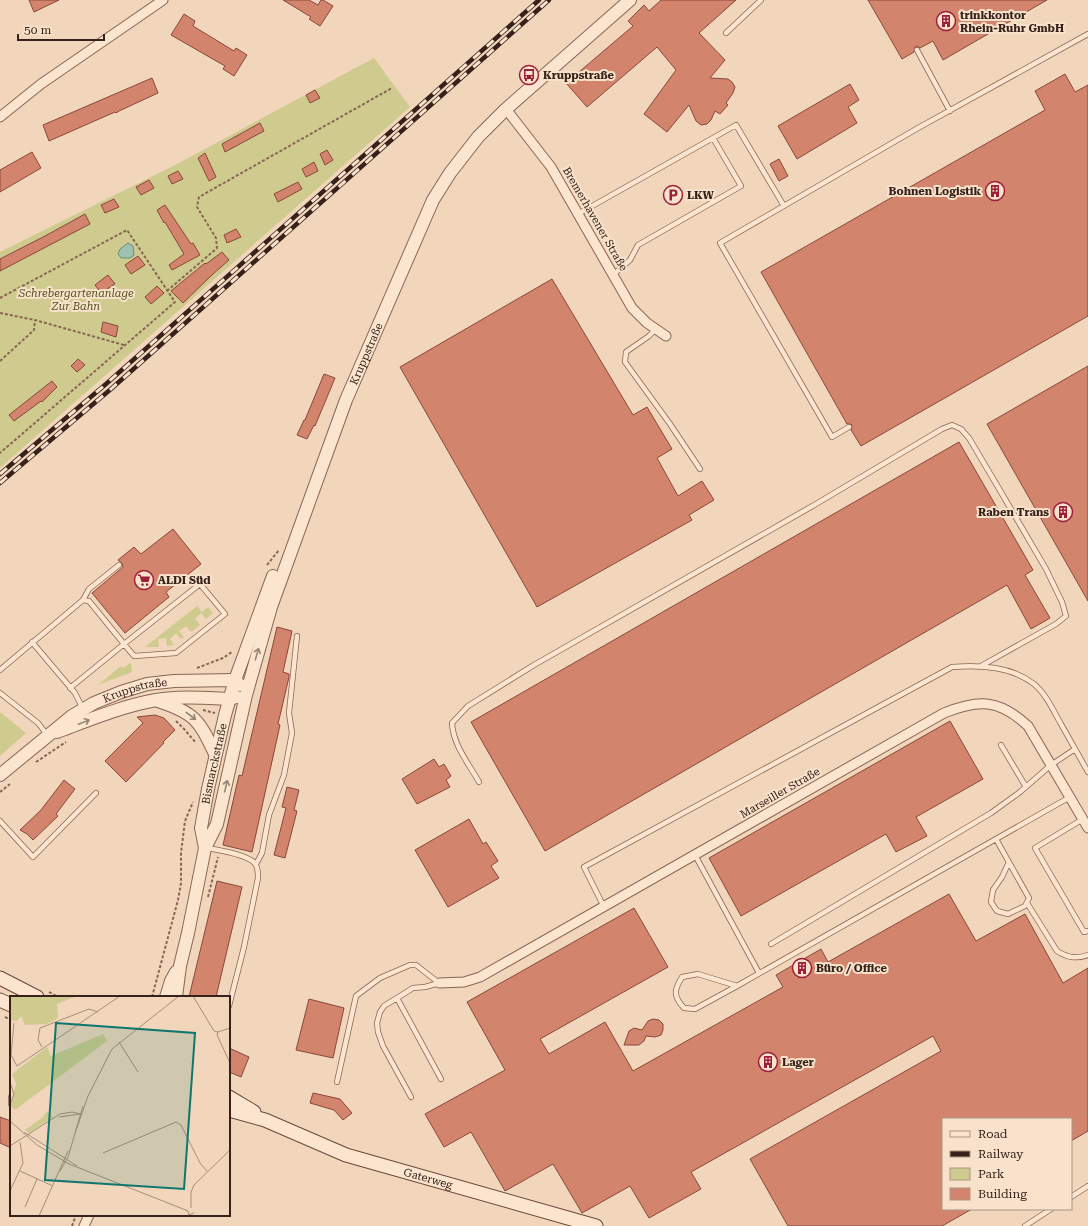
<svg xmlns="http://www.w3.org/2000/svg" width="1088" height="1226" viewBox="0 0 1088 1226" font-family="'Roboto Serif',serif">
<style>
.green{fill:#cfca8e}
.water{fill:#9fc1b0;stroke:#678f7d}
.building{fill:#d2846d;stroke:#894838}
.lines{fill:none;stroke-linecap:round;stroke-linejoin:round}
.service-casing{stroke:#896554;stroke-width:6}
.minor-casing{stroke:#896554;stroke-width:11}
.tertiary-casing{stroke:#896554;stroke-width:14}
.secondary-casing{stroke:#6a4737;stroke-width:15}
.path{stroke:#896554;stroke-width:2;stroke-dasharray:3 2;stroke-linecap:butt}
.service{stroke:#fbe5ce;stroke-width:4.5}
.minor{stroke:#fbe5ce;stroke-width:9}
.tertiary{stroke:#fbe5ce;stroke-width:12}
.secondary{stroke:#fbe5ce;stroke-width:13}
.rail-casing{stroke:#36221a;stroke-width:4.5}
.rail{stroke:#f8e2cb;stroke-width:3;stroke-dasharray:9;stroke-linecap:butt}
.oneway{stroke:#988474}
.labels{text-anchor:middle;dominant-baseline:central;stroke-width:4;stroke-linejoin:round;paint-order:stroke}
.poi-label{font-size:11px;font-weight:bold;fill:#36221a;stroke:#f8e2cb;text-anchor:start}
.street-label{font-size:11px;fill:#36221a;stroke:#f8e2cb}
.park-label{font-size:11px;font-style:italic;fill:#51541f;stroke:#f8e2cb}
.inset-road{fill:none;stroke:#a68e7b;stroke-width:1}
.view{fill:#0f766e;fill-opacity:0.15;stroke:#0f766e;stroke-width:2}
.inset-edge{fill:none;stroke:#36221a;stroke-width:2}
</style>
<rect width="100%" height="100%" fill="#f1d6bb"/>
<path class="green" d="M 374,58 L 410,107 L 0,468 L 0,252 L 179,163 Z
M 197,606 L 202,612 L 208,607 L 213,613 L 206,619 L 201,613 L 195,619 L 200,625 L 191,632 L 186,626 L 179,631 L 184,637 L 181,639 L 176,633 L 170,639 L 174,645 L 167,646 L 166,638 L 158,639 L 159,647 L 145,647 Z
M 130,663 L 131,664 L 132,672 L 98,685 L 121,666 L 123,668 Z
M 0,712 L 26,733 L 0,756 Z"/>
<path class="water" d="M 128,243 L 133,246 L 134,255 L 130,258 L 121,258 L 118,254 L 120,249 Z"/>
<path class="building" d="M 29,0 L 59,0 L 34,12 Z
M 283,0 L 309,0 L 318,5 L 321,0 L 323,0 L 333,6 L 320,26 L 309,19 L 311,17 Z
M 661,0 L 736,0 L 699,33 L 725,60 L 710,78 L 728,79 L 732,82 L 735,87 L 733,93 L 726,103 L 728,105 L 720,114 L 715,111 L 711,120 L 707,124 L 701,125 L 696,121 L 689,105 L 667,132 L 644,114 L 676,70 L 657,47 L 587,107 L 566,83 L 633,26 L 628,21 L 644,5 L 649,11 Z
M 868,0 L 1047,0 L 943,60 L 933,41 L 920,48 L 917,46 L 915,47 L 914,52 L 902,59 Z
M 184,14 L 195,21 L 193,26 L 234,51 L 236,48 L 247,55 L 234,76 L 223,69 L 225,66 L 171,35 Z
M 1065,74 L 1075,92 L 1088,85 L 1088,316 L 861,446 L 851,430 L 852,425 L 850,424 L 847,424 L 761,272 L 1045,110 L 1035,91 Z
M 152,78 L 158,93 L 119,111 L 116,113 L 115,112 L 49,141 L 43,125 Z
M 850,84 L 859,100 L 848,107 L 857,123 L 797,159 L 778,126 Z
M 315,90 L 320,98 L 310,103 L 306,95 Z
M 260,123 L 264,131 L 225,152 L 222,144 Z
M 327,150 L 333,160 L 325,165 L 320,154 Z
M 32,152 L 41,168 L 0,192 L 0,170 Z
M 205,153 L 216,177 L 209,181 L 198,158 Z
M 779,159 L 788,176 L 779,181 L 770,164 Z
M 314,162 L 318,171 L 306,177 L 302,169 Z
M 178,171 L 183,179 L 172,184 L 168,176 Z
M 149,180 L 154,188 L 141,195 L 136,187 Z
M 298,182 L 302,189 L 278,202 L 274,194 Z
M 114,199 L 119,207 L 105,213 L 101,205 Z
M 165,205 L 191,244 L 193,243 L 200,255 L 172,270 L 169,265 L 184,254 L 165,222 L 164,223 L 157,210 Z
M 85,214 L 90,224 L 0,271 L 0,259 L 45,236 Z
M 236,229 L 241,237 L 227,243 L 224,235 Z
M 222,252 L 229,260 L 213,274 L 183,303 L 171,291 L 205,263 L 206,264 Z
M 138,256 L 145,265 L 131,274 L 125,265 Z
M 108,275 L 115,284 L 101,293 L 95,285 Z
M 552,279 L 633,415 L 647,407 L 672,449 L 657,458 L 678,496 L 702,481 L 714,500 L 689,515 L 692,520 L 537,607 L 400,367 Z
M 157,286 L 164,293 L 151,304 L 145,297 Z
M 103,322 L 118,326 L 116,337 L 101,332 Z
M 78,359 L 85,365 L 77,372 L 71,366 Z
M 1088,366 L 1088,601 L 987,424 Z
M 324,374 L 335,378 L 315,426 L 314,425 L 307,439 L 297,435 L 304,420 L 305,420 Z
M 52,381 L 57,387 L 42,402 L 41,401 L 14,421 L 9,415 Z
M 959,442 L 1033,570 L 1025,575 L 1050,618 L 1031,629 L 1007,585 L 545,851 L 471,722 Z
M 173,529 L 201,564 L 166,592 L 169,597 L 125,633 L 92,593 L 123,567 L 122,563 L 118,560 L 134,547 L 141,554 Z
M 277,627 L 292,631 L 283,672 L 289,674 L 289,677 L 278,724 L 280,725 L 252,852 L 223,845 L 239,775 L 242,776 Z
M 155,715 L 164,718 L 175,730 L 163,742 L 164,743 L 126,782 L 105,761 L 143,723 L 137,717 Z
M 950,721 L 983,779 L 916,817 L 927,836 L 896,852 L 886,834 L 741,916 L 709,858 Z
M 434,759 L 439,767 L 444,764 L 451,776 L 446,780 L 450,787 L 417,804 L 402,779 Z
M 64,780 L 75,789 L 56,814 L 58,816 L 33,840 L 27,834 L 20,830 L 41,810 Z
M 287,787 L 299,790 L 294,810 L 297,811 L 285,858 L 274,855 L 286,808 L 282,807 Z
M 469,819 L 483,844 L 486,842 L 498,861 L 491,866 L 499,878 L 448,907 L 415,850 Z
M 217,881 L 242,887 L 216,997 L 189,997 Z
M 949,894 L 976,941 L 1025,914 L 1063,983 L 1088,968 L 1088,1131 L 1071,1141 L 1071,1119 L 943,1119 L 943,1209 L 972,1209 L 942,1226 L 788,1226 L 750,1159 L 941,1051 L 933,1036 L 691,1172 L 701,1189 L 649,1218 L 630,1186 L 582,1213 L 553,1164 L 505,1191 L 471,1132 L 444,1147 L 425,1114 L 505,1070 L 467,1002 L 634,908 L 668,967 L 540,1039 L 549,1054 L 605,1022 L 633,1071 L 783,987 L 776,975 L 821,949 L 828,962 Z
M 309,999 L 344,1008 L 333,1058 L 296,1050 Z
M 653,1019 L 659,1020 L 663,1024 L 663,1030 L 661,1035 L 655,1037 L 646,1036 L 644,1041 L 639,1045 L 624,1045 L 629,1031 L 634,1028 L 642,1030 L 648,1021 Z
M 229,1048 L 249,1057 L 241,1077 L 229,1072 Z
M 313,1093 L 340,1099 L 352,1113 L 343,1120 L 334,1110 L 310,1103 Z
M 0,1117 L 11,1121 L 11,1148 L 0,1143 Z"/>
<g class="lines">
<defs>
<path id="service" d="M 726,33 L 761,0
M 917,50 L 950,111
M 578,214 L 736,125 L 784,206
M 613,275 L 630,260 L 638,245 L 741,186 L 713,138
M 656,329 L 649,336 L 626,352 L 625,362 L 670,424 L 700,469
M 849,427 L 832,437 L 720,243 L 918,128 L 1088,34
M 83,600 L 89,589 L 119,565
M 32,642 L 75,693 L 83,709
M 0,670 L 83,600 L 89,601 L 124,644 L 200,584 L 225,614 L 176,653 L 134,656 L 124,644 L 70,688
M 0,693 L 38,723 L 48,736
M 1001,745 L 1026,787
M 479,782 C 469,764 453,745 452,723 L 468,706 L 534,665 L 816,504 L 942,429 L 952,425 L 961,429 L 969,438 L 998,487 L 1046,569 L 1062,602 L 1066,616 L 1056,624 L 981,666
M 1083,819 L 1035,848 L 1084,932 L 1088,931
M 0,821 L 33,857 L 96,793
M 996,839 L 1029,898 L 1025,906 L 1008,914 L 997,911 L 991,902 L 993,890 L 1002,877 L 1009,862
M 207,848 C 218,850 251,855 256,865 C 258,869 258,874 258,878 L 244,947 L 229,1006
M 695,855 L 759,973
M 256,864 L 262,853 L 269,815 L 284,775 L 292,733 L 289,713 L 297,636
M 1027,903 L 1057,951 C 1068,958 1076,959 1088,955
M 604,907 L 584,867 L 952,667 C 980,665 1011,666 1034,684 C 1046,694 1053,710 1061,724 C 1070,740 1079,756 1088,772
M 771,944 L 991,813 L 1020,792 L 1051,765 L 1075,749
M 737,986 L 698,974 L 682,977 C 674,990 673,996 684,1008 L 695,1009 L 737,986 L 1070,797
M 397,998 L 441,1079
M 337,1082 L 356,996 L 380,978 L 410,965 L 416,965 L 439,983
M 11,1097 L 11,1104
M 411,1097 L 383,1046 L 378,1032 L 377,1023 L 380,1012 L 384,1006 L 397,998 L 413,988 L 425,987 L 439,983
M 1071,1197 L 1088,1186
M 1025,1226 L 1051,1209"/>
<path id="minor" d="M 506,109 L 551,167 L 632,308 L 647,323 L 666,336
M 0,117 L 41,84 L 163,0
M 439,983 L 464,982 L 480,977 L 944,713 C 979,699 999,699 1028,726 L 1088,828
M 84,1226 L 89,1215"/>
<g id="tertiary">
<path d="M 158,701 C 195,713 199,720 215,754"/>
<path d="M 57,732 C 89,720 122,706 156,700 C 180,696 205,698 229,699 L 237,697"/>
<path id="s1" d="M 0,775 L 72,716 L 94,703 L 121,692 L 147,684 L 174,681 L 235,680 L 240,685"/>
<path id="s2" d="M 205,848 L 201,828 L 208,789 L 225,715 L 235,680 L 273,576"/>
<path d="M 166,997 L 171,981 L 176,972"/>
<path id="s3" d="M 176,997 L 180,966 L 188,933 L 205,848 L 217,824 L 246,695 L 271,607 L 346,400 L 433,200 L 450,173 L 478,137 L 506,109 L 630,0"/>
</g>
<g id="secondary">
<path d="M 0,978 L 37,997"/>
<path d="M 0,1000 L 11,1005"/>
<path d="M 229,1097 L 254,1112"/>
<path id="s4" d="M 229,1110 L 265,1120 L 346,1155 L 596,1226"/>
</g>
</defs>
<use href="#service" class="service-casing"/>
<use href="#minor" class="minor-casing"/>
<use href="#tertiary" class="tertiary-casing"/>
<use href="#secondary" class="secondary-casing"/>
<path class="path" d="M 167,291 L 217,248 L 216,238 L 197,207 L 199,197 L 392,88
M 0,298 L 127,230 L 175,302 L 0,453
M 0,313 L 35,320 L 124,345
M 0,361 L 34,330 L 35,320
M 267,565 L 279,550
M 197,668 L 223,658 L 232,652
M 203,710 L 215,713
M 176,721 L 185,730 L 196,743
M 36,762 L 66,742
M 0,792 L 10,784
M 208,897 L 218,857
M 49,992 L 58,997
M 152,997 L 178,900 L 181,883 L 181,853 L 185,821 L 193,802
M 5,1017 L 11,1020
M 72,1226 L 76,1215"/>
<use href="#service" class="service"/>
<use href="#minor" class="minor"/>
<use href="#tertiary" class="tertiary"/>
<use href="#secondary" class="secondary"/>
<defs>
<path id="rail" d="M 0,474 L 106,384 L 539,0
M 0,483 L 111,389 L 549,0"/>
</defs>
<use href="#rail" class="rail-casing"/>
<use href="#rail" class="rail"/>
</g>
<defs><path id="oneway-shaft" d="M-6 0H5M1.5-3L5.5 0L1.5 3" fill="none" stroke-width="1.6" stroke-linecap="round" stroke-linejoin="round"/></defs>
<g class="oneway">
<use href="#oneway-shaft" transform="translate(257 654) rotate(-74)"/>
<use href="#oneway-shaft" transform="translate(191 716) rotate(37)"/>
<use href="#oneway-shaft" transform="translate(84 722) rotate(-22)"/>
<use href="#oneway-shaft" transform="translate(226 786) rotate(-77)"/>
</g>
<defs>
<symbol id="building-ring" viewBox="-11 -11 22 22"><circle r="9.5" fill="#f8e2cb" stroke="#9c1f39" stroke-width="1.5"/><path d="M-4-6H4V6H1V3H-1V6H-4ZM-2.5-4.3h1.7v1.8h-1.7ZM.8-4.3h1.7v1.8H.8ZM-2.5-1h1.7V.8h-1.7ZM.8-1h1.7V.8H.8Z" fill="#9c1f39"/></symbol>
<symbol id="bus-ring" viewBox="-11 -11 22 22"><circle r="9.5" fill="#f8e2cb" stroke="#9c1f39" stroke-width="1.5"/><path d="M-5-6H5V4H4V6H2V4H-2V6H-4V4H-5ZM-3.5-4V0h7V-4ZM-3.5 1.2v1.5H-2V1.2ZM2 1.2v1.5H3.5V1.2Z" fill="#9c1f39"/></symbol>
<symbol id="parking-ring" viewBox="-11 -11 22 22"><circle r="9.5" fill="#f8e2cb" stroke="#9c1f39" stroke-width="1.5"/><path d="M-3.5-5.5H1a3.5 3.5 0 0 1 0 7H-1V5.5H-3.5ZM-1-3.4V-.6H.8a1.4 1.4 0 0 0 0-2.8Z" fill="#9c1f39"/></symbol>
<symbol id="supermarket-ring" viewBox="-11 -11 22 22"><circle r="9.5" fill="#f8e2cb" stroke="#9c1f39" stroke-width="1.5"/><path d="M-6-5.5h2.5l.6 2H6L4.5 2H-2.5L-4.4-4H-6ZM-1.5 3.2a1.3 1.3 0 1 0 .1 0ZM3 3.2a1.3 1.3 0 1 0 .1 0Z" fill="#9c1f39"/></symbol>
</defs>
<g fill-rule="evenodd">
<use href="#building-ring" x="935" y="10" width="22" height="22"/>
<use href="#bus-ring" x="518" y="64" width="22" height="22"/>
<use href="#building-ring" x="984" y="180" width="22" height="22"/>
<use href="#parking-ring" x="662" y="184" width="22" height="22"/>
<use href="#building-ring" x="1052" y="501" width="22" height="22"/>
<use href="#supermarket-ring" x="133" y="569" width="22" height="22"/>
<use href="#building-ring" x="791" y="957" width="22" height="22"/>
<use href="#building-ring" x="757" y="1051" width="22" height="22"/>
</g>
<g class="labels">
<g class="poi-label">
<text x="960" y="15">trinkkontor<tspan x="960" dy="13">Rhein-Ruhr GmbH</tspan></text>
<text x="543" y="75">Kruppstraße</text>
<text x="981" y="191" text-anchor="end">Bohnen Logistik</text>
<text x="687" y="195">LKW</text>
<text x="1049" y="512" text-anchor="end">Raben Trans</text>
<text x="158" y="580">ALDI Süd</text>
<text x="816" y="968">Büro / Office</text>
<text x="782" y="1062">Lager</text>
</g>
<g class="street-label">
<text transform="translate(595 219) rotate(60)">Bremerhavener Straße</text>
<text stroke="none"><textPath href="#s3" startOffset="673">Kruppstraße</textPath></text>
<text stroke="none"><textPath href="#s1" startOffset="162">Kruppstraße</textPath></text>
<text stroke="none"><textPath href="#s2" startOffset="86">Bismarckstraße</textPath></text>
<text transform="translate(780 793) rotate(-30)">Marseiller Straße</text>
<text stroke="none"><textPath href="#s4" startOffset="211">Gaterweg</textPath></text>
</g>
<g class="park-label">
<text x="76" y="293">Schrebergartenanlage<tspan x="76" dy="13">Zur Bahn</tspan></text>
</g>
</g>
<g transform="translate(10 996)">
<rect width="220" height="220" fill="#f1d6bb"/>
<path d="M 0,0 L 67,0 L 47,8 L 48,21 L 45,24 L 36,28 L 15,29 L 11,20 L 7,25 L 0,24 ZM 93,38 L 97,45 L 5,114 L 1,110 L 6,87 L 2,78 L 37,51 L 41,60 ZM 37,115 L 43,121 L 19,137 L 15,134 L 32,122 Z" fill="#cfca8e"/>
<path class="inset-road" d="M 183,0 L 204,35M 4,27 L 1,59 L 7,70 L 110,0M 204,35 L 208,36 L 207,39 L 220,67M 208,36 L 220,32M 109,46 L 128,76M 32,51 L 28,44 L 30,32 L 79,13 L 88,16M 0,86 L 4,98 L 0,109M 49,121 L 70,118M 0,125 L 27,149 L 59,168 L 153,205 L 178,215 L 179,219 L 184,217M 14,136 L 67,170M 65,137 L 78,100 L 102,53 L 169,0M 0,150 L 50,118 L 62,116 L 71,118M 93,157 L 166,126 L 171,129 L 190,167 L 197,175M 10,175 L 43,190M 50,175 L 58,161 L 73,110M 0,195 L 13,167 L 10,146M 15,211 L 27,183M 181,212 L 181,196 L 184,189 L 220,154M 29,220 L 58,155"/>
<path class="view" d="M 46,27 L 185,37 L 174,193 L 35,184 Z"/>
<rect width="220" height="220" class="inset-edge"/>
</g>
<rect x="942" y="1118" width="130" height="92" fill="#f8e2cb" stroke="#aa9584"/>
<rect x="950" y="1131" width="20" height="6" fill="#fbe5ce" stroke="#aa9584"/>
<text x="978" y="1138" font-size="12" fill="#36221a">Road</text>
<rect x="950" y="1151" width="20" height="6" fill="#36221a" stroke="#aa9584"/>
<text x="978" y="1158" font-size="12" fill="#36221a">Railway</text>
<rect x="950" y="1168" width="20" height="12" fill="#cfca8e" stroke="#aa9584"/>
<text x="978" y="1178" font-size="12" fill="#36221a">Park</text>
<rect x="950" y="1188" width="20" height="12" fill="#d2846d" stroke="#aa9584"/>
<text x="978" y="1198" font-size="12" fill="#36221a">Building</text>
<path d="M18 34v6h86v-6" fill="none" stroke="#36221a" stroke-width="2"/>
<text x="24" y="34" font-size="12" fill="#36221a" stroke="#f8e2cb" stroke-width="3" paint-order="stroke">50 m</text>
</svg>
